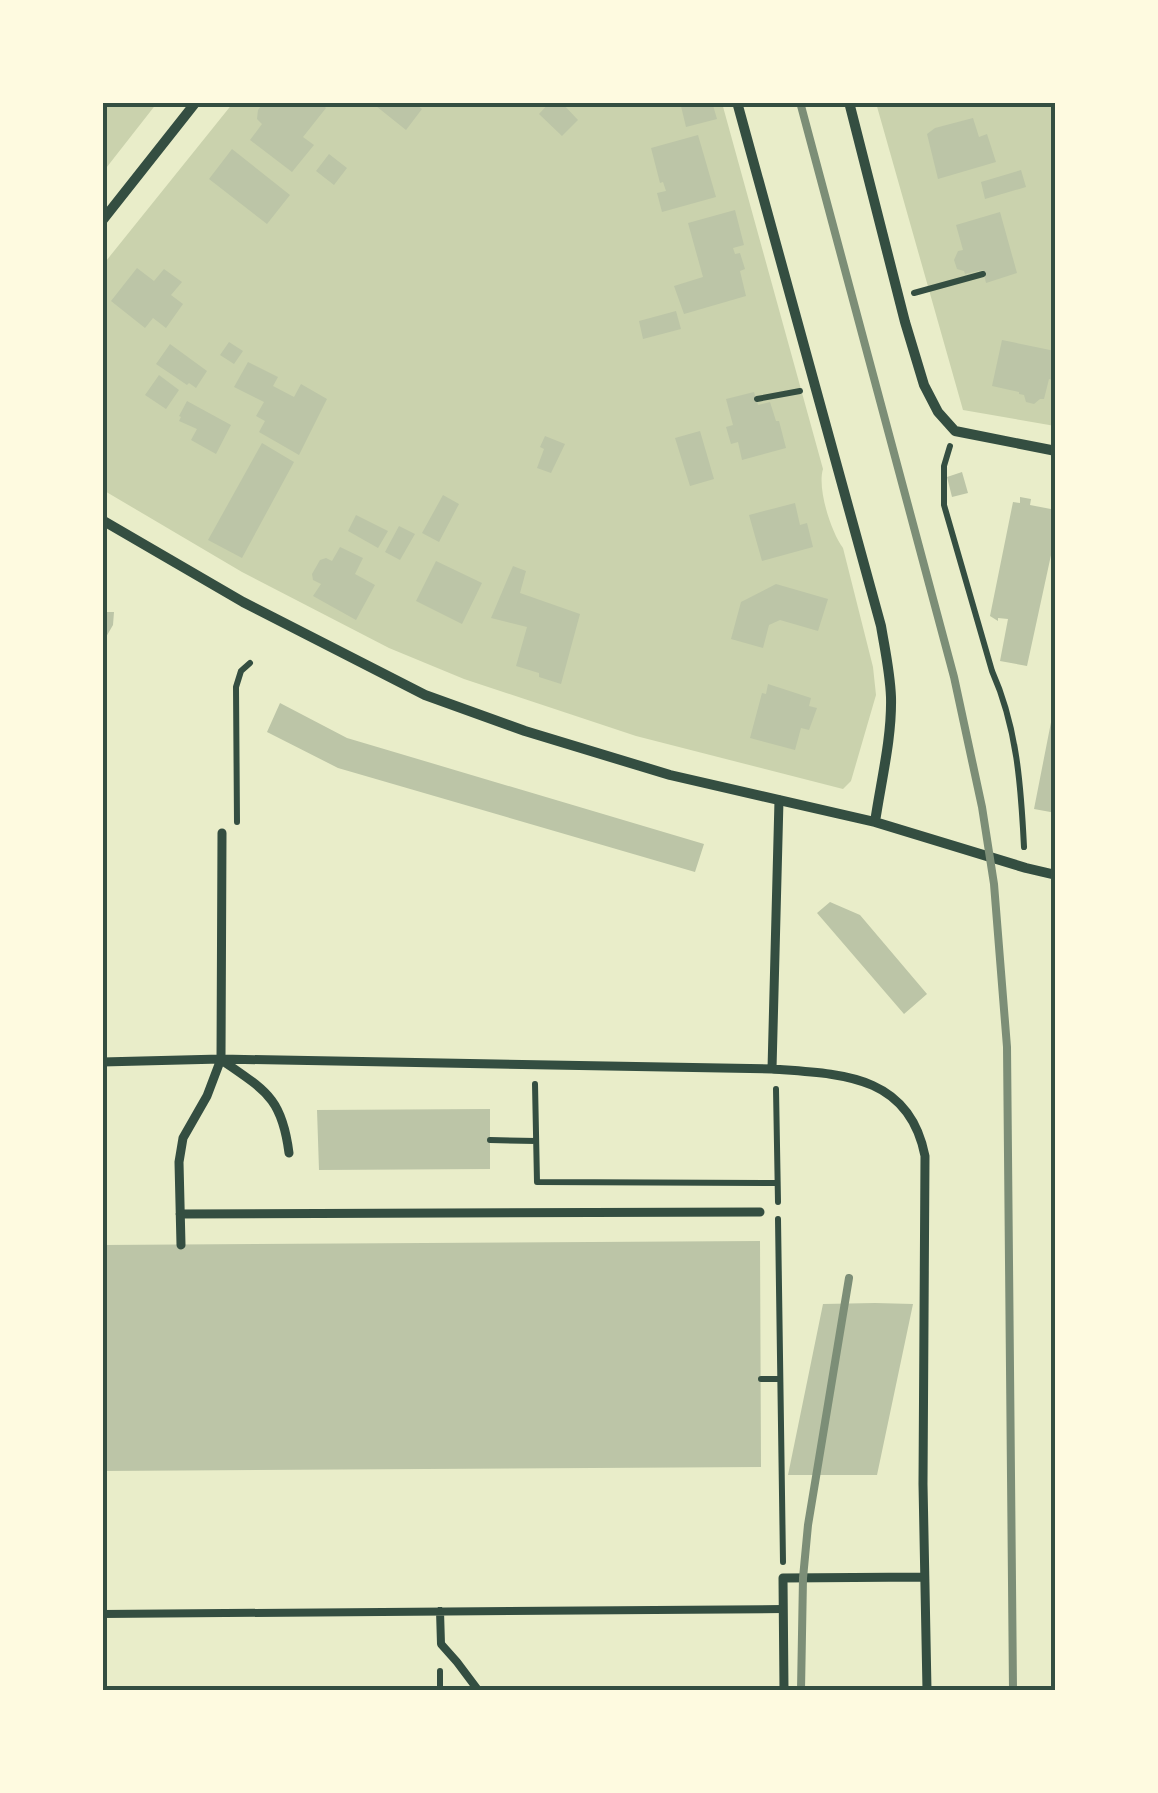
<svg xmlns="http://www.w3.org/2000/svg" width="1158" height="1793" viewBox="0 0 1158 1793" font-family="'IBM Plex Sans',sans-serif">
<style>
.green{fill:#cad2ad}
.building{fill:#bcc5a7}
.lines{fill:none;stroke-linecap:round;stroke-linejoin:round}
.path{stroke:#344e41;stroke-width:6}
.service{stroke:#344e41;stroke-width:8}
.pedestrian{stroke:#344e41;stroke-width:9}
.minor{stroke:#344e41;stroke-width:10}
.rail{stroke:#7c8e77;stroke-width:8}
.neatline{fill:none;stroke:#344e41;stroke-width:4}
</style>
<rect width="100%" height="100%" fill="#e9edc9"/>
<path class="green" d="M 103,102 L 157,103 L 103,172 L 102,103 Z
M 233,103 L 722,103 L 823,469 C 817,488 831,532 843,548 L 873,667 L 876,695 L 851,781 L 843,789 L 636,736 L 464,679 L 389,648 L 242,572 L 103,490 L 102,266 Z
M 876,103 L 1055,103 L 1055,426 L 963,410 Z"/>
<path class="building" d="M 264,102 L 320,102 L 326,108 L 303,137 L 314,145 L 292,172 L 250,140 L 262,124 L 257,119 L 258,110 Z
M 371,102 L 400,102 L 404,106 L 407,102 L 413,102 L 422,109 L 406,130 Z
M 550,102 L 561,102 L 578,120 L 562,136 L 539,114 Z
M 680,102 L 712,102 L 717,119 L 686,127 Z
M 973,118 L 979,137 L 987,134 L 996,162 L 938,179 L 927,134 L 935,128 Z
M 698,135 L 716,197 L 662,212 L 657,193 L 666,191 L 663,182 L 660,183 L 651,148 Z
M 232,149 L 290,195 L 267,224 L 209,179 Z
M 329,154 L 347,168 L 334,185 L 316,171 Z
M 1021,170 L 1026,187 L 985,199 L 981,182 Z
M 735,210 L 744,245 L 733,248 L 735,254 L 740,253 L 745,269 L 740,271 L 746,296 L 684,314 L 674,286 L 703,277 L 688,223 Z
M 1000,212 L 1017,273 L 986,283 L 983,270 L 965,274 L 964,271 L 957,269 L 954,260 L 958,251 L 963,250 L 956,225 Z
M 137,268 L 154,281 L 164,269 L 182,282 L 171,295 L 183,304 L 166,328 L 153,318 L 145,328 L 111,301 Z
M 676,311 L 681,329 L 643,339 L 639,321 Z
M 1002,340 L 1055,351 L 1053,360 L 1056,360 L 1056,381 L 1049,379 L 1044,399 L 1040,399 L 1034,404 L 1026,402 L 1024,395 L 1019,394 L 1019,392 L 992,386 Z
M 229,342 L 243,351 L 234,364 L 220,355 Z
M 170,344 L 207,371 L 196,388 L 189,383 L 187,385 L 156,364 Z
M 248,362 L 278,377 L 273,386 L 294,397 L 301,384 L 327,399 L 299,455 L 259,432 L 265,421 L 256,416 L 264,402 L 234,387 Z
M 159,375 L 179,390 L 166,409 L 145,395 Z
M 754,392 L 758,405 L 770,402 L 776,421 L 779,421 L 786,448 L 742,460 L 738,442 L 731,444 L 726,427 L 733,425 L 726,399 Z
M 187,401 L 231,425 L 216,454 L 191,440 L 197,429 L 179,421 L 181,417 L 179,416 Z
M 700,431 L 714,479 L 690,486 L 675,438 Z
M 545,436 L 565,444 L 551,473 L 537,468 L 544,449 L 540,447 Z
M 262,443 L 294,462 L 242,558 L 208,540 Z
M 962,472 L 968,493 L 952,497 L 947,477 Z
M 443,495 L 459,504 L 439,542 L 422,533 Z
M 1020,497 L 1031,499 L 1030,505 L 1056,510 L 1056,532 L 1027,666 L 1000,661 L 1008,619 L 998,618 L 998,621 L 990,616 L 1013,502 L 1020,503 Z
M 795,503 L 800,525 L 807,523 L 813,547 L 762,561 L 749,515 Z
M 356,515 L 388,531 L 378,548 L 348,531 Z
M 399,526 L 415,534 L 400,560 L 385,552 Z
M 340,547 L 363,558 L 355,574 L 375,585 L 356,620 L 313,596 L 321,584 L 313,580 L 312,574 L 320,560 L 326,558 L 332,561 Z
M 436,561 L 482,583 L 462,624 L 416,601 Z
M 513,566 L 526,571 L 520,593 L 580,614 L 561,684 L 539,677 L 539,673 L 516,666 L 527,627 L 491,618 Z
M 776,584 L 828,599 L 818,631 L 780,620 L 769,625 L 763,648 L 731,639 L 741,602 Z
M 102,612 L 114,612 L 113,625 L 102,644 Z
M 768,684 L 811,698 L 809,706 L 817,708 L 809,730 L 801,728 L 795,750 L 750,738 L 762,693 L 766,694 Z
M 280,703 L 347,738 L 704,844 L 695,872 L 338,768 L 267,732 Z
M 1054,707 L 1056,707 L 1056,813 L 1034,809 Z
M 830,902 L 860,915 L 927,994 L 904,1014 L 817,913 Z
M 490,1109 L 490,1169 L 319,1170 L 317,1110 Z
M 760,1241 L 761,1467 L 102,1471 L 102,1245 Z
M 875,1303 L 913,1304 L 877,1475 L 788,1475 L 823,1304 Z"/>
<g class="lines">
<path class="path" d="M 914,293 L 983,274
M 757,399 L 800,391
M 950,446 L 944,466 L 944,505 L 992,671 C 1017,727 1021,786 1024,847
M 237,822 L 236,687 L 241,671 L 250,663
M 535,1084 L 537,1182 L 777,1183
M 776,1089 L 778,1202
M 490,1140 L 536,1141
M 778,1219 L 783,1562
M 761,1379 L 780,1379
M 440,1690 L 440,1671"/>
<path class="service" d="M 440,1611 L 441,1644 L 457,1662 L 478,1690
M 102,1614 L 783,1609"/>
<path class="pedestrian" d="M 223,1061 C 266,1091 282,1098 289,1153
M 102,1062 L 221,1059 L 772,1069 C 841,1074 909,1074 925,1156 L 923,1484 L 927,1690
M 772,1069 L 779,800
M 180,1214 L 760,1212
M 181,1245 L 179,1162 L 183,1138 L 207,1096 L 221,1059 L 222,833
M 784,1690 L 783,1578 L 924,1577"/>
<path class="minor" d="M 737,102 L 881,626 C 885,650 890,672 891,697 C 892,738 881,781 875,822
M 849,102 L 905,322 L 924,385 L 938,412 L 955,431 L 1056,451
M 102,221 L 196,102
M 102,520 L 243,602 L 425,695 L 525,731 L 670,775 L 875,822 L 1026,868 L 1056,875"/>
<path class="rail" d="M 800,102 L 954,677 L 982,807 L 994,884 L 1007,1047 L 1013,1690
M 801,1690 L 803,1578 L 808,1525 L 849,1278"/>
</g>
<rect width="1158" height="1793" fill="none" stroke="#fefae0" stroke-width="210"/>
<rect x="105" y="105" width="948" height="1583" class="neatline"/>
</svg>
